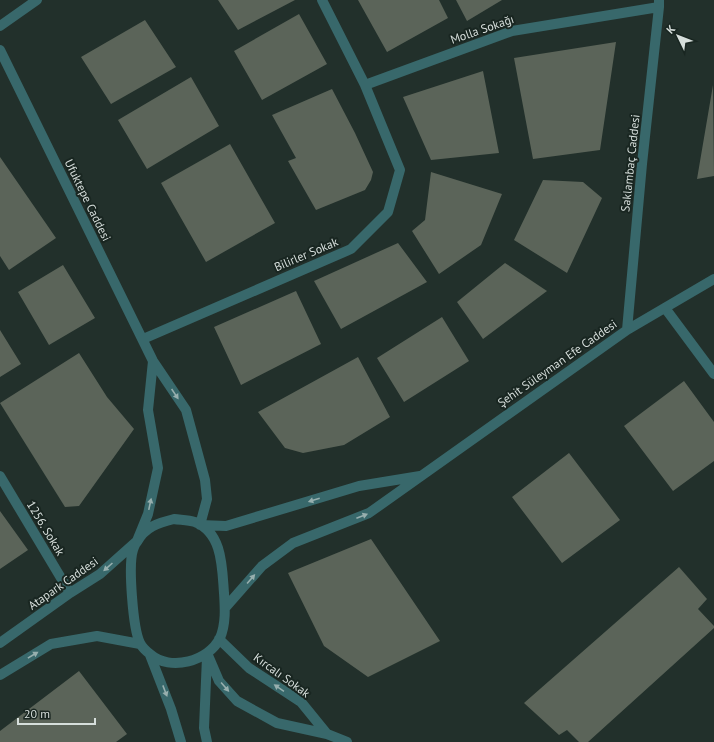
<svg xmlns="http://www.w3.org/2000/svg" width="714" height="742" viewBox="0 0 714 742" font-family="'PT Sans',sans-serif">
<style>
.building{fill:#5b6459}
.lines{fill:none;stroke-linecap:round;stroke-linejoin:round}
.minor{stroke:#38686b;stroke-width:10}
.oneway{fill:#97afae}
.labels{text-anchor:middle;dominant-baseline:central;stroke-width:4;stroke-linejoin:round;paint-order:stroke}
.street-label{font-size:12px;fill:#d6dedb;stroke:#192621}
</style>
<rect width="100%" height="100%" fill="#22302b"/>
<path class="building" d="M 218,0 L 295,0 L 238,30 Z
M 358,0 L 439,0 L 448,18 L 387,52 Z
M 456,0 L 502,0 L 467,21 Z
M 299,14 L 327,64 L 262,100 L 234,51 Z
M 145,20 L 176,67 L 111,104 L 81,57 Z
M 616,42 L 600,150 L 533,159 L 514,58 Z
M 483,71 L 499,153 L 431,160 L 403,97 Z
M 191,77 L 219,126 L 147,169 L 118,120 Z
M 713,85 L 714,176 L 697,179 Z
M 332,89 L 355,133 L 373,172 L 371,180 L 365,190 L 316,210 L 288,161 L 296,158 L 272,115 Z
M 230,144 L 275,223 L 206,262 L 161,183 Z
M 0,157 L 56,238 L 9,270 L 0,256 Z
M 431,172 L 502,194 L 481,245 L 439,274 L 412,231 L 425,220 Z
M 543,180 L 583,182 L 602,198 L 567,273 L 514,240 Z
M 398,243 L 427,282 L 341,329 L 314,281 Z
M 505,263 L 547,291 L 483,339 L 457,302 Z
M 63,265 L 95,318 L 49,345 L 18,292 Z
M 296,291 L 321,344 L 241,385 L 214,327 Z
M 442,317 L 469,361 L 404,402 L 377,358 Z
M 0,330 L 21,364 L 0,377 Z
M 79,353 L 107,397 L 134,429 L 79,506 L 65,507 L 0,403 Z
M 358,357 L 390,417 L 344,445 L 303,453 L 285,448 L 258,412 Z
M 684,381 L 714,422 L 714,461 L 673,491 L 624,426 Z
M 569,453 L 620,520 L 562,563 L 512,497 Z
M 0,511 L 28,550 L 0,569 Z
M 371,539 L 440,641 L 368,677 L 324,646 L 288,573 Z
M 679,567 L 707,599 L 698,609 L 714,626 L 714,628 L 588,742 L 579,742 L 567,730 L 559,735 L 524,703 Z
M 79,671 L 127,734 L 116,742 L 0,742 L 0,731 Z"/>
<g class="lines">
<path class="minor" d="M 0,26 L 37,0
M 0,50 L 153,361 L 186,410 L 205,480 L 207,499 L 200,525 L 226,526 L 359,486 L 420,476
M 365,85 L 512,31 L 659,7
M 665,308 L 714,374
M 627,330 L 642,164 L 659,7 L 659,0
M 143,339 L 351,249 L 388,212 L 400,170 L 365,85 L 322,0
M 0,476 L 70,593
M 174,519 C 180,520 188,520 195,522 C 223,533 222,568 224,593 C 225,608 226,624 220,638 C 209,661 170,672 150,654 C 146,651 142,647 140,643 C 133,629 128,565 133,550 C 134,547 135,544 137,542 C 145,527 158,523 174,519 Z
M 225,608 L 262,566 L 293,543 L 369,513 L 627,330 L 714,279
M 219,639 L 249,668 L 301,702 L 327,734
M 0,643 L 70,593 L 100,574 L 137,541 L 148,514 L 158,468 L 148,410 L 153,361
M 207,653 L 219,681 L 237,701 L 277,723 L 327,734 L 347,742
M 150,655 L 171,709 L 181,742
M 207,657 L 204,728 L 207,742
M 0,675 L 51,644 L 97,636 L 140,644"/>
</g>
<defs><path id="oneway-solid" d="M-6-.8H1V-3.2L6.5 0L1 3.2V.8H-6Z"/></defs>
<g class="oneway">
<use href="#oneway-solid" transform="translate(175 394) rotate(56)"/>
<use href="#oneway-solid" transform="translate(314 500) rotate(163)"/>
<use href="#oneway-solid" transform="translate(150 504) rotate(-78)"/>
<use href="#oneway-solid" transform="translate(362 516) rotate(-21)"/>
<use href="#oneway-solid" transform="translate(108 567) rotate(138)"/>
<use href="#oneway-solid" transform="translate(251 579) rotate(-49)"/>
<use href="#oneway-solid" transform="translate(33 655) rotate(-31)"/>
<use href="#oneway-solid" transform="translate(225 687) rotate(49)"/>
<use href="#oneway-solid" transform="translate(279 688) rotate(-146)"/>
<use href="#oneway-solid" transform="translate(165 691) rotate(69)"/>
</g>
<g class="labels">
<g class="street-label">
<text transform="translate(482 29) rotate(-19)">Molla Sokağı</text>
<text transform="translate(630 163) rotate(-84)">Saklambaç Caddesi</text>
<text transform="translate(88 200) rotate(64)">Ufuktepe Caddesi</text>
<text transform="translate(306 254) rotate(-23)">Bilirler Sokak</text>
<text transform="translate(557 363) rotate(-35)">Şehit Süleyman Efe Caddesi</text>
<text transform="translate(46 528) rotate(59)">1256. Sokak</text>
<text transform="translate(63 583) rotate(-35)">Atapark Caddesi</text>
<text transform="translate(282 675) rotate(36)">Kırcalı Sokak</text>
</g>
</g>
<g transform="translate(678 36) rotate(313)" stroke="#192621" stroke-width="3" paint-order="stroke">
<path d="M0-3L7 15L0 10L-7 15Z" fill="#d6dedb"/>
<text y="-6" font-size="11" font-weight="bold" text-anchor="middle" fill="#d6dedb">K</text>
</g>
<path d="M18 718v6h77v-6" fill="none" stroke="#d6dedb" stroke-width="2"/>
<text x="24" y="718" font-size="12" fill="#d6dedb" stroke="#192621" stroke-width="3" paint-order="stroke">20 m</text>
</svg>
